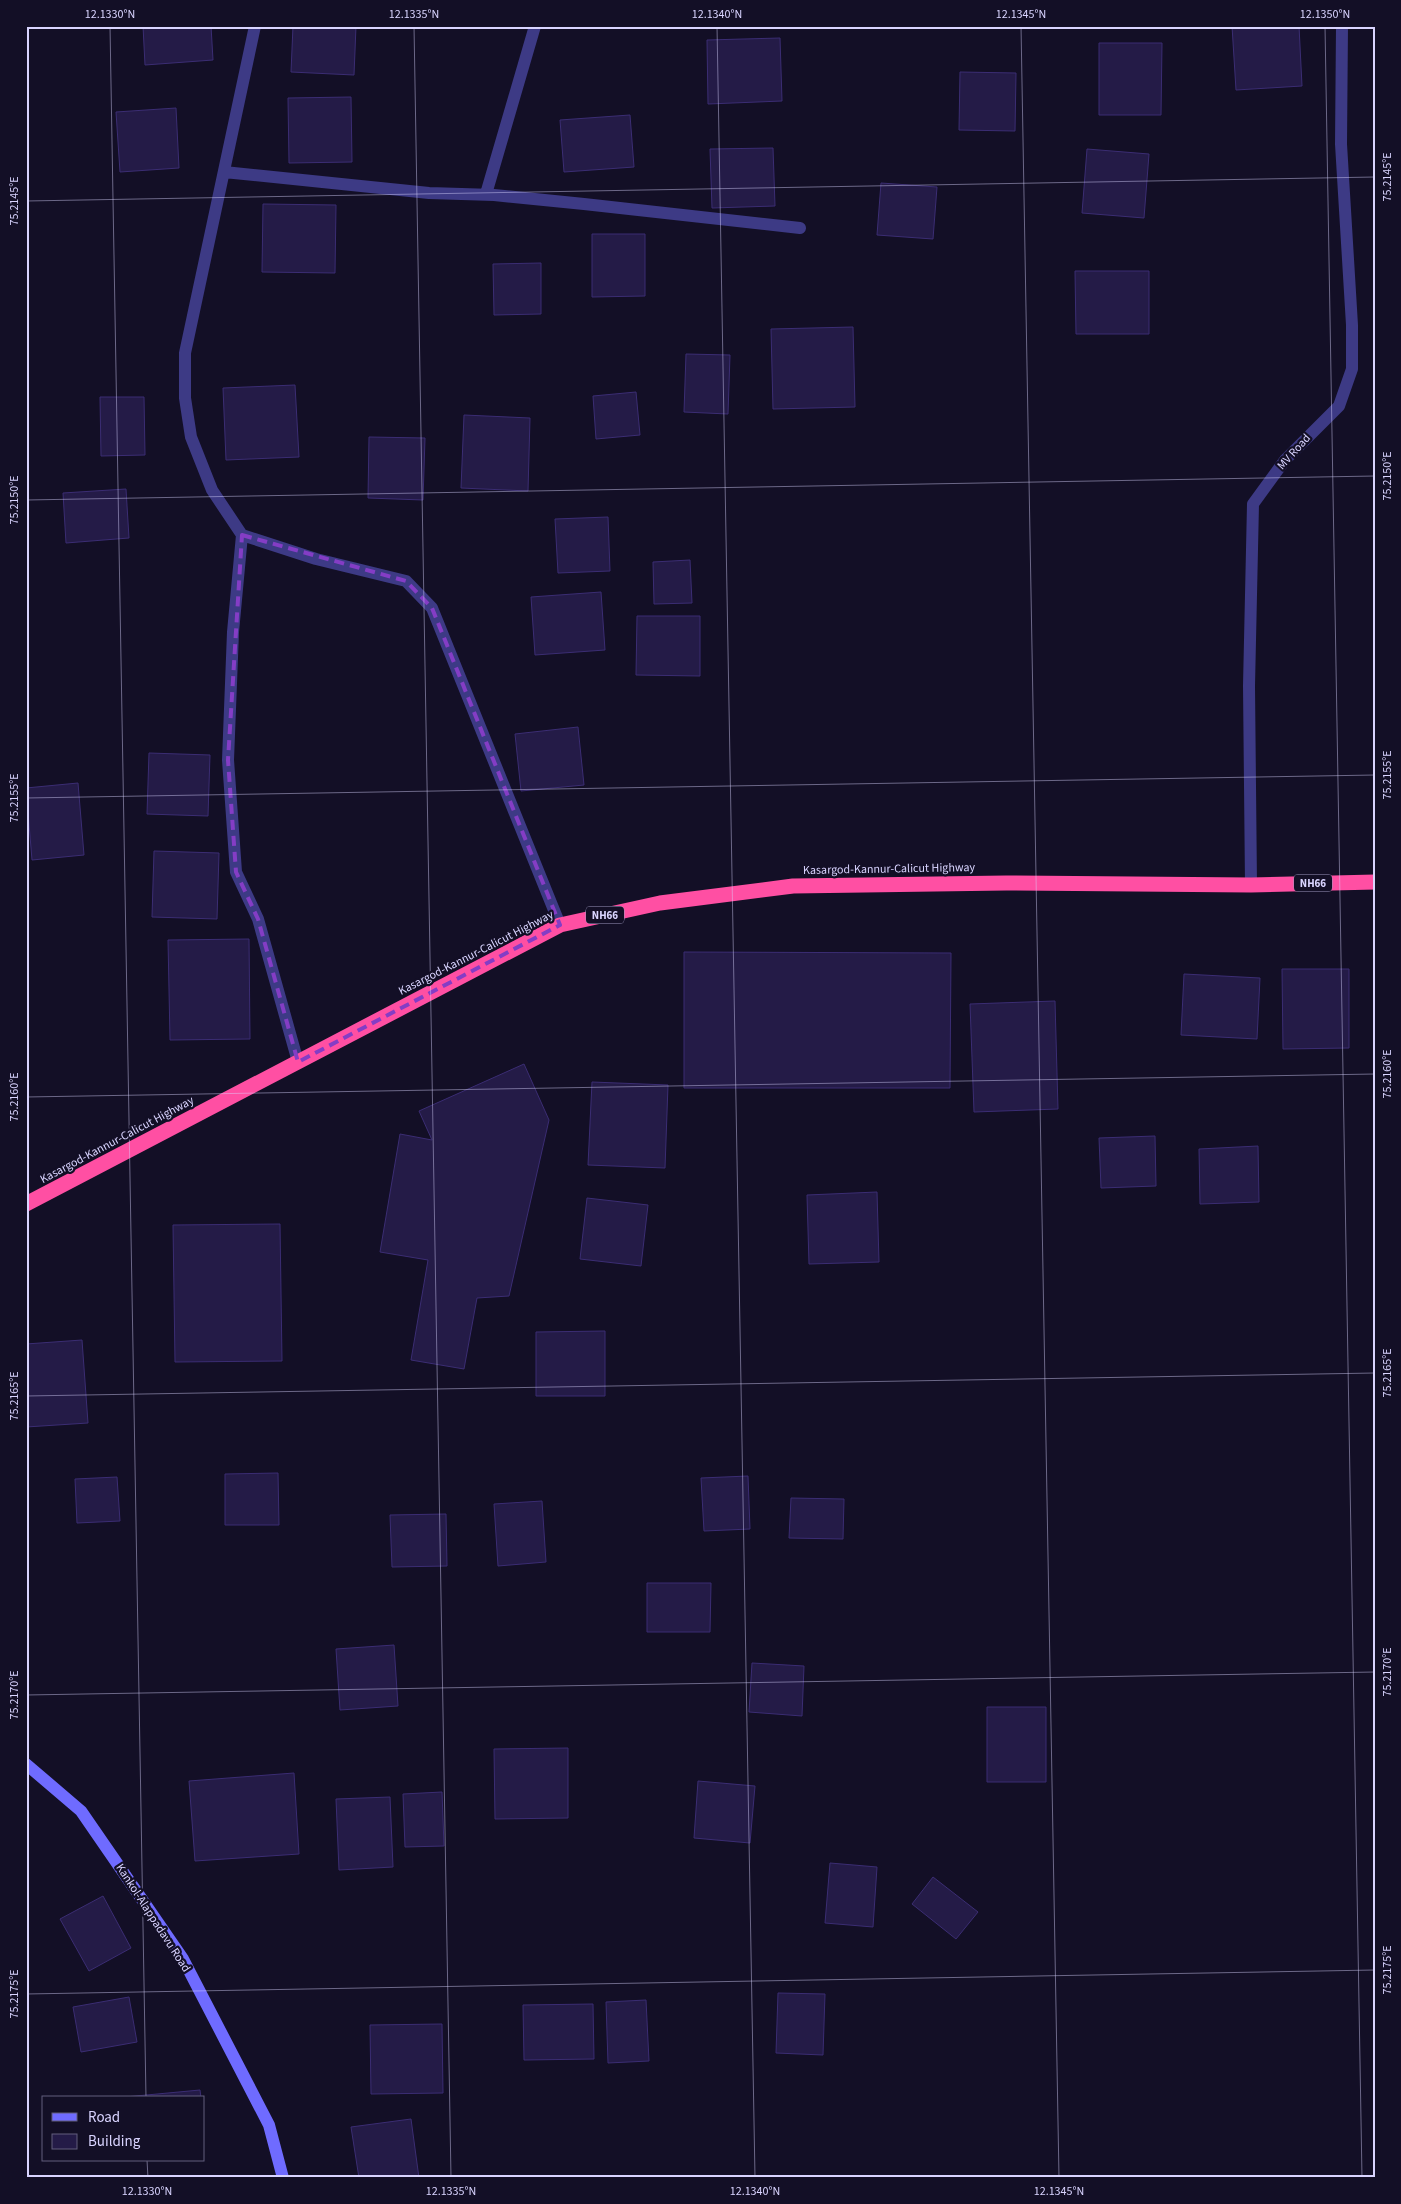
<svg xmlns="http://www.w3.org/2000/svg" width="1401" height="2204" viewBox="0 0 1401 2204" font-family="'Source Sans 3',sans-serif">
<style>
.building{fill:#241b47;stroke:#3b2d73}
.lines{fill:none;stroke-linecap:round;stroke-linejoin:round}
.street{stroke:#3d3a85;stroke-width:12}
.secondary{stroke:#6f6bff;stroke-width:12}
.highway{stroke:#ff4fa3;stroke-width:15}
.marked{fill:none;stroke:#843dc5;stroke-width:4;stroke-dasharray:10 6;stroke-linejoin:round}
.ticks{fill:none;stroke:#d9d4ff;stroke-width:1;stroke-opacity:0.45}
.labels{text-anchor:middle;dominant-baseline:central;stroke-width:4.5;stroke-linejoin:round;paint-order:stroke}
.shield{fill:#130f26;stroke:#9e99be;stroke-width:1}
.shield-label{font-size:11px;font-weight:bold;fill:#d9d4ff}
.street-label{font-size:12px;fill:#d9d4ff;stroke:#130f26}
.neatline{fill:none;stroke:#d9d4ff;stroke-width:2}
.ticks-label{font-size:12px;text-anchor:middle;fill:#d9d4ff}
</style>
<rect width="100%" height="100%" fill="#130f26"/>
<path class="building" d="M 143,26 L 211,26 L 213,60 L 145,65 Z
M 293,26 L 356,26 L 354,75 L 291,72 Z
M 1232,26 L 1299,26 L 1302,86 L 1236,90 Z
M 780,38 L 782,101 L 708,104 L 707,40 Z
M 1099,43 L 1162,43 L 1161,115 L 1099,115 Z
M 960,72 L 1016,73 L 1015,131 L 959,130 Z
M 351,97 L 352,162 L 289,163 L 288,98 Z
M 176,108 L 179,168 L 120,172 L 116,112 Z
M 630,115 L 634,167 L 564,172 L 560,120 Z
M 773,148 L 775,206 L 712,208 L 710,149 Z
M 1087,149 L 1149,154 L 1144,218 L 1082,213 Z
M 881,183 L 937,187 L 933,239 L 877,235 Z
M 263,204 L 336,205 L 335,273 L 262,272 Z
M 592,234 L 645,234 L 645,296 L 592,297 Z
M 541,263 L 541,314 L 494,315 L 493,264 Z
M 1075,271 L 1149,271 L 1149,334 L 1076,334 Z
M 853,327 L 855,407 L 773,409 L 771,329 Z
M 686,354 L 730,355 L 728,414 L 684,412 Z
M 295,385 L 299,457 L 226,460 L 223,388 Z
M 636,392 L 640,435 L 596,439 L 593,396 Z
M 100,397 L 144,397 L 145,455 L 101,456 Z
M 464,415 L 530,418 L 528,491 L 461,488 Z
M 369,437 L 425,438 L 423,500 L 368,498 Z
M 126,489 L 129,538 L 66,543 L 63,493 Z
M 608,517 L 610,571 L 558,573 L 555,519 Z
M 690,560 L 692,603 L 654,604 L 653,562 Z
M 601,592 L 605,650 L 535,655 L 531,597 Z
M 637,616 L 700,616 L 700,676 L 636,675 Z
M 578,727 L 584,785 L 521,791 L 515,734 Z
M 149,753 L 210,755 L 208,816 L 147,814 Z
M 78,783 L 84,855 L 32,860 L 26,788 Z
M 154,851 L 219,853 L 217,919 L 152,917 Z
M 249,939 L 250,1039 L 170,1040 L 168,940 Z
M 684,952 L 951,953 L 950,1088 L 684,1088 Z
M 1282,969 L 1349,969 L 1349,1048 L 1283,1049 Z
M 1184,974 L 1260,978 L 1257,1039 L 1181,1035 Z
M 1055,1001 L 1058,1109 L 974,1112 L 970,1004 Z
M 524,1064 L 549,1120 L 509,1296 L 477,1298 L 464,1369 L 411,1360 L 428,1260 L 380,1252 L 400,1134 L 432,1140 L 419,1111 Z
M 592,1082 L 668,1085 L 665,1168 L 588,1165 Z
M 1155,1136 L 1156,1186 L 1101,1188 L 1099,1138 Z
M 1258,1146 L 1259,1202 L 1200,1204 L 1199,1149 Z
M 877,1192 L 879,1262 L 809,1264 L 807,1195 Z
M 587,1198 L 648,1205 L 641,1266 L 580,1259 Z
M 280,1224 L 282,1361 L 175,1362 L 173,1225 Z
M 605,1331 L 605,1396 L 536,1396 L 536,1332 Z
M 82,1340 L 88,1423 L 26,1427 L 26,1344 Z
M 278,1473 L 279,1525 L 225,1525 L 225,1474 Z
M 748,1476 L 750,1529 L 704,1531 L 701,1478 Z
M 117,1477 L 120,1521 L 77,1523 L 75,1479 Z
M 791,1498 L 844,1499 L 843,1539 L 789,1538 Z
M 542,1501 L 546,1562 L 498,1566 L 494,1504 Z
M 446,1514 L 447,1566 L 392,1567 L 390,1515 Z
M 647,1583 L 711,1583 L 710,1632 L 647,1632 Z
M 394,1645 L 398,1706 L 340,1710 L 336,1649 Z
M 752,1663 L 804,1666 L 802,1716 L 749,1712 Z
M 987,1707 L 1046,1707 L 1046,1782 L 987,1782 Z
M 568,1748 L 568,1818 L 495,1819 L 494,1749 Z
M 294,1773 L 299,1854 L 195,1861 L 189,1781 Z
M 698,1781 L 755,1786 L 750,1843 L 694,1838 Z
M 442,1792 L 444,1846 L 405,1847 L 403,1794 Z
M 390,1797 L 393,1867 L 339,1870 L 336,1799 Z
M 830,1863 L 877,1867 L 873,1927 L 825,1923 Z
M 933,1877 L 978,1912 L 956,1939 L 912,1904 Z
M 103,1896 L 131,1948 L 89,1971 L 60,1919 Z
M 778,1993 L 825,1994 L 823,2055 L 776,2053 Z
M 129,1997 L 137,2042 L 81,2052 L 73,2007 Z
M 646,2000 L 649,2061 L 608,2063 L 606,2002 Z
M 593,2004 L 594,2059 L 524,2060 L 523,2005 Z
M 442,2024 L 443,2093 L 371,2094 L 370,2025 Z
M 200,2090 L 201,2098 L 125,2098 L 125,2097 Z
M 411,2119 L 419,2178 L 359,2178 L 351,2127 Z"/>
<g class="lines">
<path class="street" d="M 255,26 L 185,353 L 185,398 L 191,437 L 212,490 L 242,535 L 316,559 L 406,581 L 432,608 L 560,925
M 224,172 L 429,193 L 494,195 L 584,204 L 800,228
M 486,194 L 535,26
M 242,535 L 233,632 L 228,760 L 236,872 L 258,919 L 298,1062
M 1251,885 L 1249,686 L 1253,504 L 1285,460 L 1339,406 L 1352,369 L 1352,325 L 1341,144 L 1342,26"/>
<path class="secondary" d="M 26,1764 L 81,1811 L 183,1959 L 269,2125 L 283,2178"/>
<path class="highway" d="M 26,1204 L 560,925 L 660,903 L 793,886 L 1006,883 L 1251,885 L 1375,882"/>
</g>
<path class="marked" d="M 242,535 L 406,581 L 432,608 L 560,925 L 298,1062 L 258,919 L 236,872 L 228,760 Z"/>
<path class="ticks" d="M 110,26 L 146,2098M 414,26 L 451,2178M 717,26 L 755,2178M 1021,26 L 1059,2178M 1325,26 L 1362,2178M 26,201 L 1375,177M 26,500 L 1375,476M 26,798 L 1375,775M 26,1097 L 1375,1074M 26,1396 L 1375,1373M 26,1695 L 1375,1672M 26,1994 L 1375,1970M 147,2160 L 148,2178"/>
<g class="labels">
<g class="shield">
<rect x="1294" y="874.5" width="38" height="17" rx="4"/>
<rect x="586" y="906.5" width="38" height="17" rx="4"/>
</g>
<g class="shield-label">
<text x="1313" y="883">NH66</text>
<text x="605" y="915">NH66</text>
</g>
<g class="street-label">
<text transform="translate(1294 452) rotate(-48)">MV Road</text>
<text transform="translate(889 869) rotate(-1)">Kasargod-Kannur-Calicut Highway</text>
<text transform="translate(476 953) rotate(-27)">Kasargod-Kannur-Calicut Highway</text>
<text transform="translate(117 1140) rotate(-28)">Kasargod-Kannur-Calicut Highway</text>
<text transform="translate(153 1918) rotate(57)">Kankol-Alappadavu Road</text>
</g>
</g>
<rect width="1401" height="2204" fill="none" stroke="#130f26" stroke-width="55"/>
<rect x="42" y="2096" width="162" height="65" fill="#130f26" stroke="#625e7d"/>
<rect x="52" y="2113" width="25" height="8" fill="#6f6bff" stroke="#625e7d"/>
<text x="88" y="2122" font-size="15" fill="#d9d4ff">Road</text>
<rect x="52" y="2134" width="25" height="15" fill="#241b47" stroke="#625e7d"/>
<text x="88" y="2146" font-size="15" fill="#d9d4ff">Building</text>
<rect x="28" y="28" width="1346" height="2148" class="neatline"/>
<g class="ticks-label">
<text x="110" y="18">12.1330°N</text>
<text x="414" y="18">12.1335°N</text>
<text x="717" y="18">12.1340°N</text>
<text x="1021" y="18">12.1345°N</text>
<text x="1325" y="18">12.1350°N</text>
<text transform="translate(1387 177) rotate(-90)" y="4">75.2145°E</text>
<text transform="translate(14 201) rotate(-90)" y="4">75.2145°E</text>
<text transform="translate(1387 476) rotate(-90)" y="4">75.2150°E</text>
<text transform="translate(14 500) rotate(-90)" y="4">75.2150°E</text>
<text transform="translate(1387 775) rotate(-90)" y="4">75.2155°E</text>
<text transform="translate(14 798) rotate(-90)" y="4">75.2155°E</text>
<text transform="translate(1387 1074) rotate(-90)" y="4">75.2160°E</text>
<text transform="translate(14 1097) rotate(-90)" y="4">75.2160°E</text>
<text transform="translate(1387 1373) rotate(-90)" y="4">75.2165°E</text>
<text transform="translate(14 1396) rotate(-90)" y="4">75.2165°E</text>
<text transform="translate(1387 1672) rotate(-90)" y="4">75.2170°E</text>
<text transform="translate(14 1695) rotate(-90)" y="4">75.2170°E</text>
<text transform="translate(1387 1970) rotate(-90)" y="4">75.2175°E</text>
<text transform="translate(14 1994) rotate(-90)" y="4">75.2175°E</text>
<text x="147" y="2195">12.1330°N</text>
<text x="451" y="2195">12.1335°N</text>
<text x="755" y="2195">12.1340°N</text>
<text x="1059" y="2195">12.1345°N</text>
</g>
</svg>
